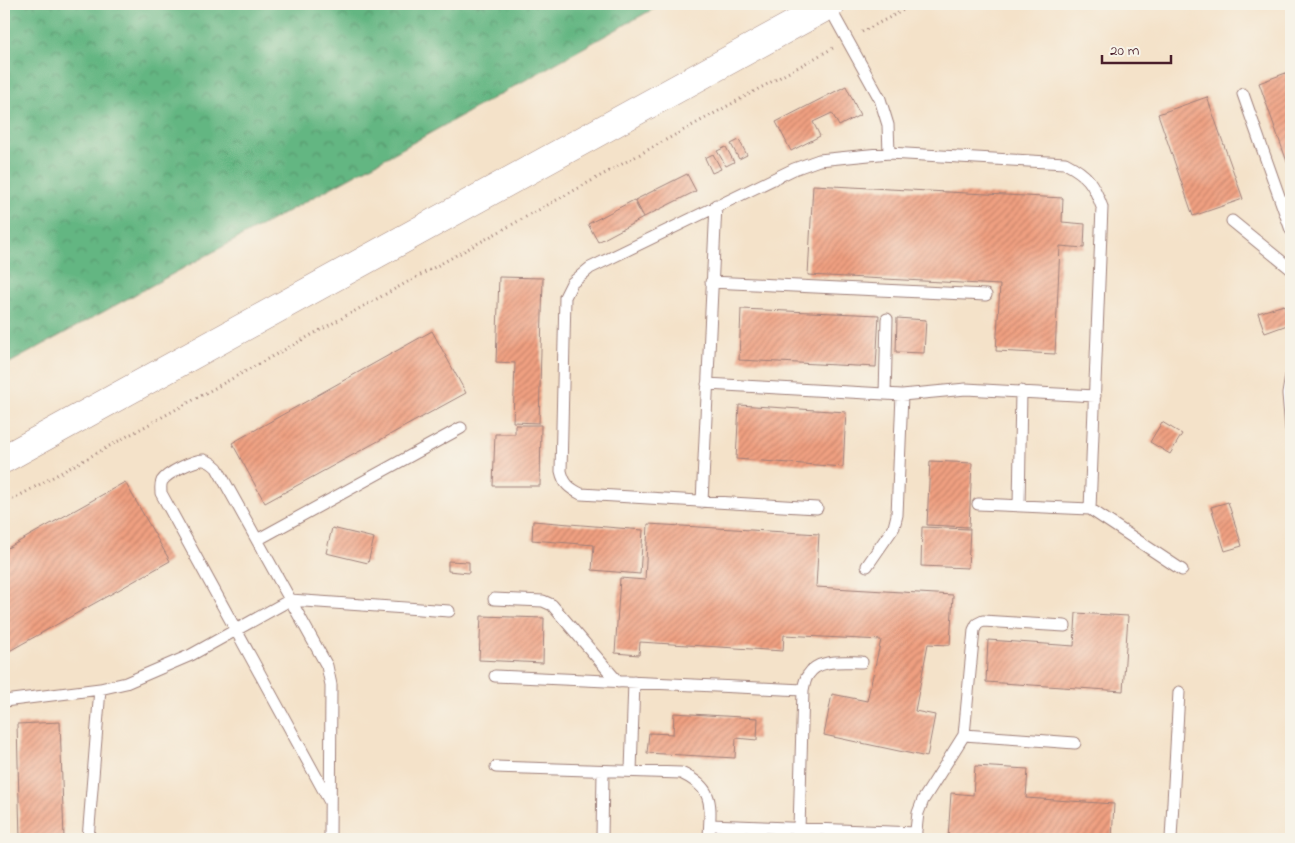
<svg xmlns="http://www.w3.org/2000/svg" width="1295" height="843" viewBox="0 0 1295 843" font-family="'Indie Flower',sans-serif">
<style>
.forest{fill:url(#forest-crowns);stroke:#576a56}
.building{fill:url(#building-hatch)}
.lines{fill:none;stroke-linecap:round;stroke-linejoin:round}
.lane-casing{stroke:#9f807a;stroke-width:13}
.primary-casing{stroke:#9f807a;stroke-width:29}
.path{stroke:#9f807a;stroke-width:3;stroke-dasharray:1 4;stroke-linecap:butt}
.lane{stroke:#fff;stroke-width:11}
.primary{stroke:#fff;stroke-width:28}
</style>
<defs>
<pattern id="forest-crowns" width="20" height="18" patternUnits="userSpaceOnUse" patternTransform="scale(1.25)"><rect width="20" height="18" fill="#64b682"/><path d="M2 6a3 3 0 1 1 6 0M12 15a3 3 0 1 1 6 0" fill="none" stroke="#54936b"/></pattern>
<pattern id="building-hatch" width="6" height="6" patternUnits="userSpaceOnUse" patternTransform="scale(1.25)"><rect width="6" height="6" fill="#f0a081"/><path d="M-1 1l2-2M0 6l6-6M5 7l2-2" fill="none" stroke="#c4826a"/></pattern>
</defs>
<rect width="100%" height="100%" fill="#f7f3e8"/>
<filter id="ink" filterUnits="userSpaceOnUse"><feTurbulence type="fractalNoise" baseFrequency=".02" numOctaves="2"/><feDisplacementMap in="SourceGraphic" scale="10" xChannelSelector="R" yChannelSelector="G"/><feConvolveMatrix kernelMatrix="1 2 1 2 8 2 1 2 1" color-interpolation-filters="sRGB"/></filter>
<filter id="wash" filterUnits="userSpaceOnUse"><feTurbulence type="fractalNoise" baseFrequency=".0096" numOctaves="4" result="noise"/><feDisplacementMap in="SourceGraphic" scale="20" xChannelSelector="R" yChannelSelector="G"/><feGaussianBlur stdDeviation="1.12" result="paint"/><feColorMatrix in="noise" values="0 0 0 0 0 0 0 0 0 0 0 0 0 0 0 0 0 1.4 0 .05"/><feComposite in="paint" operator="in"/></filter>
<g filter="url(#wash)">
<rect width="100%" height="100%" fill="#f4e2c9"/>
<path class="forest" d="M 4,4 L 662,4 L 389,156 L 4,366 Z"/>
<g id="blocks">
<path class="building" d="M 1291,71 L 1291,173 L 1259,83 Z
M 846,86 L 860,115 L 839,126 L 832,113 L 813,122 L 820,136 L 791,151 L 776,122 Z
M 1207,97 L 1243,199 L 1193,216 L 1158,114 Z
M 739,140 L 747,155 L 739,159 L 731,144 Z
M 726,147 L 734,162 L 726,166 L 717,151 Z
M 713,154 L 721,169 L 712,173 L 705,158 Z
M 687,174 L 696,191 L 644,217 L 635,200 Z
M 813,185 L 1063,198 L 1062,222 L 1085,224 L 1084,248 L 1060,246 L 1055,354 L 996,351 L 1000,285 L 808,275 Z
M 634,200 L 643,218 L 598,242 L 588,224 Z
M 499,277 L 543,278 L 539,423 L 513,422 L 515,363 L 496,362 Z
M 1284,305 L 1290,324 L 1265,333 L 1258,313 Z
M 741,309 L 879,315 L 876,367 L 739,360 Z
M 897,318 L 926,320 L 924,353 L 896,352 Z
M 432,331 L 466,393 L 265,503 L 232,443 Z
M 739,405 L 846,412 L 843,467 L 736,459 Z
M 1162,422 L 1182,434 L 1170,454 L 1150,442 Z
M 515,425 L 541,425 L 540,486 L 493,486 L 495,434 L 515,434 Z
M 930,461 L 972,463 L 969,527 L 927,525 Z
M 125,482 L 170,561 L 4,654 L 4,550 Z
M 1228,502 L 1242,546 L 1225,551 L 1211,507 Z
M 533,521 L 643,530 L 640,574 L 592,570 L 594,545 L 532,540 Z
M 648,524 L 819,534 L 816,587 L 953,595 L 950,645 L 928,644 L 915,711 L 935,715 L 927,757 L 824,735 L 832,694 L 867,701 L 881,640 L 784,635 L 783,651 L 640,642 L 639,655 L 615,653 L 620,578 L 645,580 Z
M 922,527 L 970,529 L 968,568 L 921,566 Z
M 332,528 L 374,538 L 368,563 L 326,553 Z
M 448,561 L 469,562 L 469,573 L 448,571 Z
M 1076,613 L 1128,616 L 1123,691 L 986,682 L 988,640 L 1074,646 Z
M 481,616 L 544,618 L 543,663 L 479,660 Z
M 674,713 L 758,718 L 757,740 L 736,738 L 735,758 L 647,753 L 649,733 L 673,734 Z
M 60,722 L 64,839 L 20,839 L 17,724 Z
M 975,766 L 1028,769 L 1026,798 L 1114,804 L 1112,839 L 948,839 L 951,793 L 973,795 Z"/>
</g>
</g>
<g filter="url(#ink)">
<use href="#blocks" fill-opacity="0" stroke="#9f807a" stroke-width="1"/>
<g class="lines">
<defs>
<path id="lane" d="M 1243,94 L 1291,230
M 889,153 L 1065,163 C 1088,175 1093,183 1102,207 L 1090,509
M 1232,221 L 1291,269
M 711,282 L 986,295
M 1291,376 L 1288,394 L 1291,429
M 707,384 L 902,395 L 966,389 L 1095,396
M 885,394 L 887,319
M 702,502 L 716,205
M 978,504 L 1090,509 L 1182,570
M 1019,506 L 1021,391
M 817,508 L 581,494 C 569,488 564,484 561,471 L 565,297 L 572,283 L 590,268 L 794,169 L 819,160 L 889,153 L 888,125 L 880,99 L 828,5
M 257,540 L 217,468 C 213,464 209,461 204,460 C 195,459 167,473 162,481 C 160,485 161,489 161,493 L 330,802
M 867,566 L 894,527 L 897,515 L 902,395
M 494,599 L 543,601 L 552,605 L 618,682
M 495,676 L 803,690 L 799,829
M 803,690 C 804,685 805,679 808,675 C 818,658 845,662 862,662
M 4,701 L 100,689 L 126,683 L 191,655 L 290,600 L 449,611
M 964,735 L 1075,743
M 496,767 L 681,773 C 716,789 710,805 709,839
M 631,771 L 634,682
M 710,825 L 916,833
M 88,839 L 100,689
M 330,839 L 331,685 L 327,666 L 257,540 L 461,428
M 602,839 L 603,771
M 915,839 L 918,813 L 923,800 L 964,735 L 974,630 L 977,624 L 983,621 L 1065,626
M 1171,839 L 1179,692"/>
<path id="primary" d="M 4,459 L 831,4"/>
</defs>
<use href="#lane" class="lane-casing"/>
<use href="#primary" class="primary-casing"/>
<path class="path" d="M 862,32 L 915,4
M 4,504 L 833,48"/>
<use href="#lane" class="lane"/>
<use href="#primary" class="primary"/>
</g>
</g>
<rect width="1295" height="843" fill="none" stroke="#f7f3e8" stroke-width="20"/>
<path d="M1102 55v8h69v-8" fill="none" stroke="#4a1f2b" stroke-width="2.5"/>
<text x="1110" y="55" font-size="15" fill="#4a1f2b" stroke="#f7f3e8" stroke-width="4" paint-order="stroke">20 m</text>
</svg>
